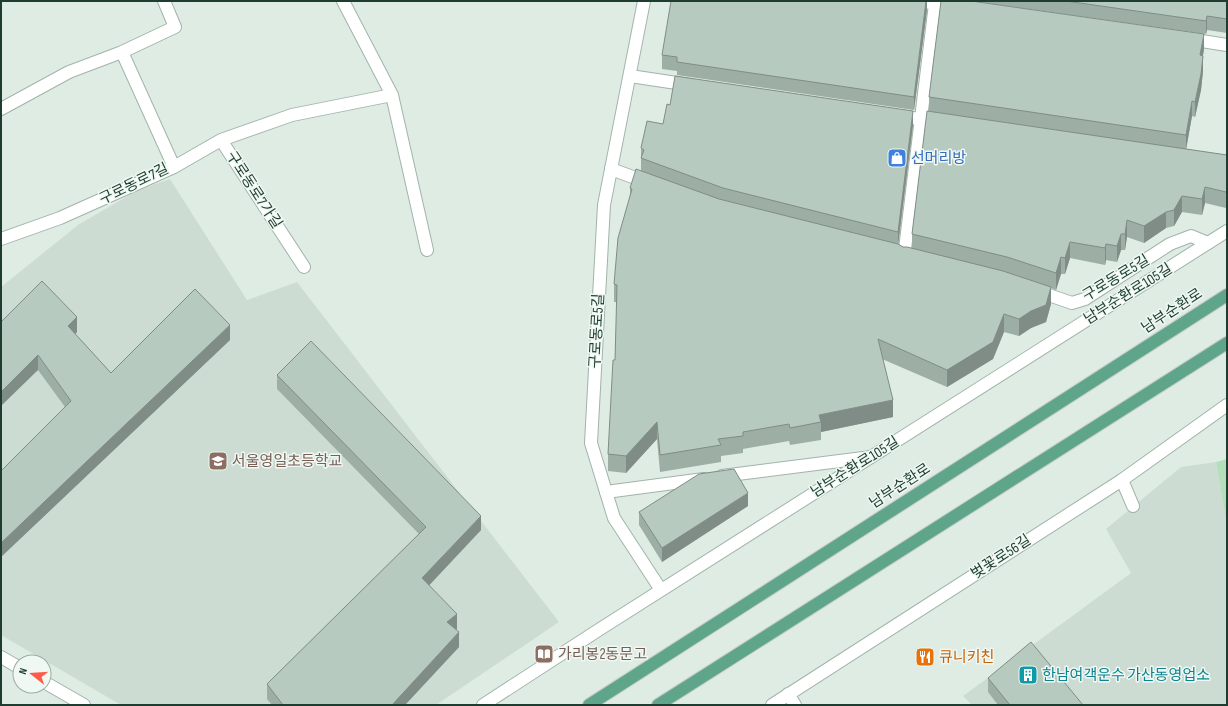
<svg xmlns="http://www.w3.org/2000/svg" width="1228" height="706" viewBox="0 0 1228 706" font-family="'Sofia Sans Condensed','Noto Sans KR',sans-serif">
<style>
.built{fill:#cddcd3}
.green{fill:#b5dfba}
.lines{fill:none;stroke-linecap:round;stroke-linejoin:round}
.service-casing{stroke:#a1b4aa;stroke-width:14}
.minor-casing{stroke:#a1b4aa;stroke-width:14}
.primary-casing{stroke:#c0c9c5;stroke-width:14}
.service{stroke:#fff;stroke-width:12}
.minor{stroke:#fff;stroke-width:12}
.primary{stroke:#5fa589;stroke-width:12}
.wall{fill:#9daea4}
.shaded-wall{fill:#808d86}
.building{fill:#b7cabf;stroke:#808d86}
.labels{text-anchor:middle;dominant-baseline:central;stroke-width:3;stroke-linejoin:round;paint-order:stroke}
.shop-label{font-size:15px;fill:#366cbe;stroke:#eff8f2;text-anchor:start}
.street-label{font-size:15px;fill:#1e3d30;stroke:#eff8f2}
.education-label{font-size:15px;fill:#785e54;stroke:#eff8f2;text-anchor:start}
.food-label{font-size:15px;fill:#c56008;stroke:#eff8f2;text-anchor:start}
.culture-label{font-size:15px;fill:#0d838f;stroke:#eff8f2;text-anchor:start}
</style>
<rect width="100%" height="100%" fill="#dfece4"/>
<path class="built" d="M 170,179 L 247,300 L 297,282 L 559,622 L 436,705 L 121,705 L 1,635 L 1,287 L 78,225 L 138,190 Z
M 1216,462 L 1227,526 L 1227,705 L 972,705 L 963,696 L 1131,573 L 1106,529 L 1181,467 Z"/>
<path class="green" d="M 1227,459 L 1227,526 L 1216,462 Z"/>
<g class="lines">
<defs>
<path id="service" d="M 164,1 L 175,27 L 122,52 L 174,167
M 343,1 L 392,95 L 427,250
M 918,1 L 957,7
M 1189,39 L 1227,45
M 1,109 L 69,72 L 122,52
M 221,140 L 304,267
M 611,169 L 649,183
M 1,239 L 60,218 L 174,167 L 221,140 L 292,115 L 392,95
M 904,257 L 935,4
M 1037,291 L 1072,303 L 1085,299 L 1170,244 L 1191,236 L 1208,243
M 722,476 L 871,457
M 1122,480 L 1133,506
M 606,492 L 704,479"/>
<path id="minor" d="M 644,1 L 604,205 L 591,443 L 614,518 L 661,590
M 630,76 L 690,85
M 898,116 L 941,122
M 1,657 L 20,668
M 44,682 L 84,705
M 788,694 L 795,705
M 483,705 L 600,629 L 1227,231
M 772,705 L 1122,480 L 1227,405"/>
<path id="primary" d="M 589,705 L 1227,295
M 658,705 L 1227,343"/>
</defs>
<use href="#service" class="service-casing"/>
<use href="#minor" class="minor-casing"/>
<use href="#primary" class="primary-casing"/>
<use href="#service" class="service"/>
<use href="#minor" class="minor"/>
<use href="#primary" class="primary"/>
</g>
<path class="wall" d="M 927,1 L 927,10 L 914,110 L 677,75 L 677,71 L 662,69 L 662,55 Z
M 971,1 L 1227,1 L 1227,33 L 1207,30 L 1206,34 Z
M 1204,49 L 1203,56 L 1203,71 L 1201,90 L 1195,117 L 1192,116 L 1186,149 L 1227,155 L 1227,207 L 1226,208 L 1205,203 L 1202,215 L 1182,212 L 1174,226 L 1166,228 L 1144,243 L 1127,237 L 1125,250 L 1121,250 L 1117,262 L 1106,260 L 1105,265 L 1070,258 L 1065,274 L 1061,274 L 1056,290 L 1051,288 L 1051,304 L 1046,322 L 1031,328 L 1019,336 L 1004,332 L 993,359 L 947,387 L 882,359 L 893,417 L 821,432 L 821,440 L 790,445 L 789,441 L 743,449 L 743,453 L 721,456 L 721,462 L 660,472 L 657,439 L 626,473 L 608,471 L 608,454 L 615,360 L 617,302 L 614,302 L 614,284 L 630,196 L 630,188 L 641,171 L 641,148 L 663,124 L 913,125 L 898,244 L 903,247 L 912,248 L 912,234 L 929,111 L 929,97 Z
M 1,322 L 77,332 L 75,334 L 111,373 L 230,340 L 1,557 L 1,471 L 65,407 L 38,370 Z
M 277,375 L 481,530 L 429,585 L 457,629 L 456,629 L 459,647 L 405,705 L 272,705 L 267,699 L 267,684 L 419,534 L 277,389 Z
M 748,506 L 662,562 L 639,525 L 639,512 Z
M 988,678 L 1083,705 L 998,705 L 988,692 Z"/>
<path class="shaded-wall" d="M 926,1 L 927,1 L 927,10 L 914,110 L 914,97 Z
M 1207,16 L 1207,30 L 1206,34 L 1206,21 Z
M 1204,34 L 1204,49 L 1200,70 L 1200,55 Z
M 1203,56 L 1203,71 L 1201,90 L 1195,117 L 1195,102 Z
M 1192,101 L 1192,116 L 1186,150 L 1186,135 Z
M 913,111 L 913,125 L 898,246 L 898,232 Z
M 1205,187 L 1205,203 L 1202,215 L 1202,199 Z
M 1227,191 L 1227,207 L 1226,208 L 1226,192 Z
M 1182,196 L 1182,212 L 1174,226 L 1174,210 Z
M 1166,212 L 1166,228 L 1144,243 L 1144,226 Z
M 1127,220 L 1127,237 L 1125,250 L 1125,234 Z
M 1121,234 L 1121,250 L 1117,262 L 1117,246 Z
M 1070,242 L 1070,258 L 1065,274 L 1065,258 Z
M 1106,244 L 1106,260 L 1105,265 L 1105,248 Z
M 1061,257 L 1061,274 L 1056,290 L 1056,273 Z
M 1051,287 L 1051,304 L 1046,322 L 1031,328 L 1019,336 L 1019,319 Z
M 1004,314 L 1004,332 L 993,359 L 947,387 L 947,370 Z
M 77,317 L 77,332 L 68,341 L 68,326 Z
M 230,325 L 230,340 L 1,557 L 1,543 Z
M 38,355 L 38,370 L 1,406 L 1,392 Z
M 893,400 L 893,417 L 821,432 L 821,422 L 819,415 Z
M 657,422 L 657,439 L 626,473 L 626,456 Z
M 748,493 L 748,506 L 662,562 L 662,548 Z
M 481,516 L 481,530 L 422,593 L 422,578 Z
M 457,614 L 457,629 L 447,637 L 447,622 Z
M 459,632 L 459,647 L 405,705 L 392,705 Z"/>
<path class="building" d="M 671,1 L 926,1 L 914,97 L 677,62 L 677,57 L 662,55 Z
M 941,1 L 971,1 L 1204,34 L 1200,55 L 1203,56 L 1201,74 L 1195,102 L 1192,101 L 1186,135 L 929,97 Z
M 1066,1 L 1227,1 L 1227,19 L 1207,16 L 1206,21 Z
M 675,76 L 913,111 L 898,232 L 723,188 L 641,158 L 644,150 L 641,148 L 647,121 L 663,124 L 667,104 L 670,105 Z
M 927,111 L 1227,155 L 1227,191 L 1226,192 L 1205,187 L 1202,199 L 1182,196 L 1174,210 L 1166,212 L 1144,226 L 1127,220 L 1125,234 L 1121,234 L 1117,246 L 1106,244 L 1105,248 L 1070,242 L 1065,258 L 1061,257 L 1056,273 L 1007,257 L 912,234 Z
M 636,169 L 719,199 L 898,244 L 903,247 L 907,247 L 1003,271 L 1051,287 L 1046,305 L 1031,311 L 1019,319 L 1004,314 L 993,342 L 947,370 L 878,339 L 893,400 L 819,415 L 821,422 L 790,428 L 789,424 L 743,432 L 743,436 L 718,439 L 721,445 L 660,455 L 657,422 L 626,456 L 608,454 L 613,360 L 615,360 L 617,285 L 614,284 L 618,238 L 632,189 L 630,188 Z
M 42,281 L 77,317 L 68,326 L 111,373 L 195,289 L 230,325 L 1,543 L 1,471 L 71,401 L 38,355 L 1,392 L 1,322 Z
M 311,341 L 481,516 L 422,578 L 457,614 L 447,622 L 459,632 L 392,705 L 283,705 L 267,684 L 426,527 L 277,375 Z
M 734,469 L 748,493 L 662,548 L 639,512 L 699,474 Z
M 1031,642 L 1083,705 L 1010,705 L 988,678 Z"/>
<defs>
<symbol id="shop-square" viewBox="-11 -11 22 22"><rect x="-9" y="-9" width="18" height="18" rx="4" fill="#3f7fe0" stroke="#eff8f2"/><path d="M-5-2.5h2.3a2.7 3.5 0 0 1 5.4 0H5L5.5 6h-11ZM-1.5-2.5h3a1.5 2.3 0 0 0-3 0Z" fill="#fff"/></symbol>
<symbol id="school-square" viewBox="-11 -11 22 22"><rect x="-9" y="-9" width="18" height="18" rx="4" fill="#8d6e63" stroke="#eff8f2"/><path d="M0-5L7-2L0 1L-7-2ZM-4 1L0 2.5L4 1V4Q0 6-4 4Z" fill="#fff"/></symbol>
<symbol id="library-square" viewBox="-11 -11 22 22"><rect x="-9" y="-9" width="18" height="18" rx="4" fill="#8d6e63" stroke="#eff8f2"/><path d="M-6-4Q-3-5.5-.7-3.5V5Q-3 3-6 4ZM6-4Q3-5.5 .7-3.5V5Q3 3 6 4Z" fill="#fff"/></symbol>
<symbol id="restaurant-square" viewBox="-11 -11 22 22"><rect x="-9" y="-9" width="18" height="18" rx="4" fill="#e8710a" stroke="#eff8f2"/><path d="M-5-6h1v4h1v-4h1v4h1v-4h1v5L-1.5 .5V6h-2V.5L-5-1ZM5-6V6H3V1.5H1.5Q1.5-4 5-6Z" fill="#fff"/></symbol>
<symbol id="building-square" viewBox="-11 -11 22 22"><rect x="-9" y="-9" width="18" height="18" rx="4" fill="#0f9aa8" stroke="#eff8f2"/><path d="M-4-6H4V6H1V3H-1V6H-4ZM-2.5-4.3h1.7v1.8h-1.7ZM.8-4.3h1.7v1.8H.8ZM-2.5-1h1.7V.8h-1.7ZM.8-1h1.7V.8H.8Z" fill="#fff"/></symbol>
</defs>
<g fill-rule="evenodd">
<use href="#shop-square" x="886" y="147" width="22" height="22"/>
<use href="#school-square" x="207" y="450" width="22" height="22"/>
<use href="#library-square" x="533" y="643" width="22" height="22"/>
<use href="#restaurant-square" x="914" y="646" width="22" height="22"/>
<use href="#building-square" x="1017" y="664" width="22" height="22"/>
</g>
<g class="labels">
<g class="shop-label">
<text x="911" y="158">선머리방</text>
</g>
<g class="street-label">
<text transform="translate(134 184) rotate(-26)">구로동로7길</text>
<text transform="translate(254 190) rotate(57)">구로동로7가길</text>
<text transform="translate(1116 278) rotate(-31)">구로동로5길</text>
<text transform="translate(1128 294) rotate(-32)">남부순환로105길</text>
<text transform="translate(1172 311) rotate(-33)">남부순환로</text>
<text transform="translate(597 331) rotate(-87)">구로동로5길</text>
<text transform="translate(855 467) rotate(-32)">남부순환로105길</text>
<text transform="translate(900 486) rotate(-33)">남부순환로</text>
<text transform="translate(1001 557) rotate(-33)">벚꽃로56길</text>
</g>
<g class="education-label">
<text x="232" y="461">서울영일초등학교</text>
<text x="558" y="654">가리봉2동문고</text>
</g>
<g class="food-label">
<text x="939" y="657">큐니키친</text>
</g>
<g class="culture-label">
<text x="1042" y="675">한남여객운수 가산동영업소</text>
</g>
</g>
<rect width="1228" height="706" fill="none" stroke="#1e3d30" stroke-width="4"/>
<g transform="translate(32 674) rotate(287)"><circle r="19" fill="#eff8f2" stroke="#9bada4"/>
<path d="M0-3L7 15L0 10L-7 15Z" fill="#fe5b4a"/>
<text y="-6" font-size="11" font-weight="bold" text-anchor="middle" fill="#1e3d30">N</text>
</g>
</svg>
